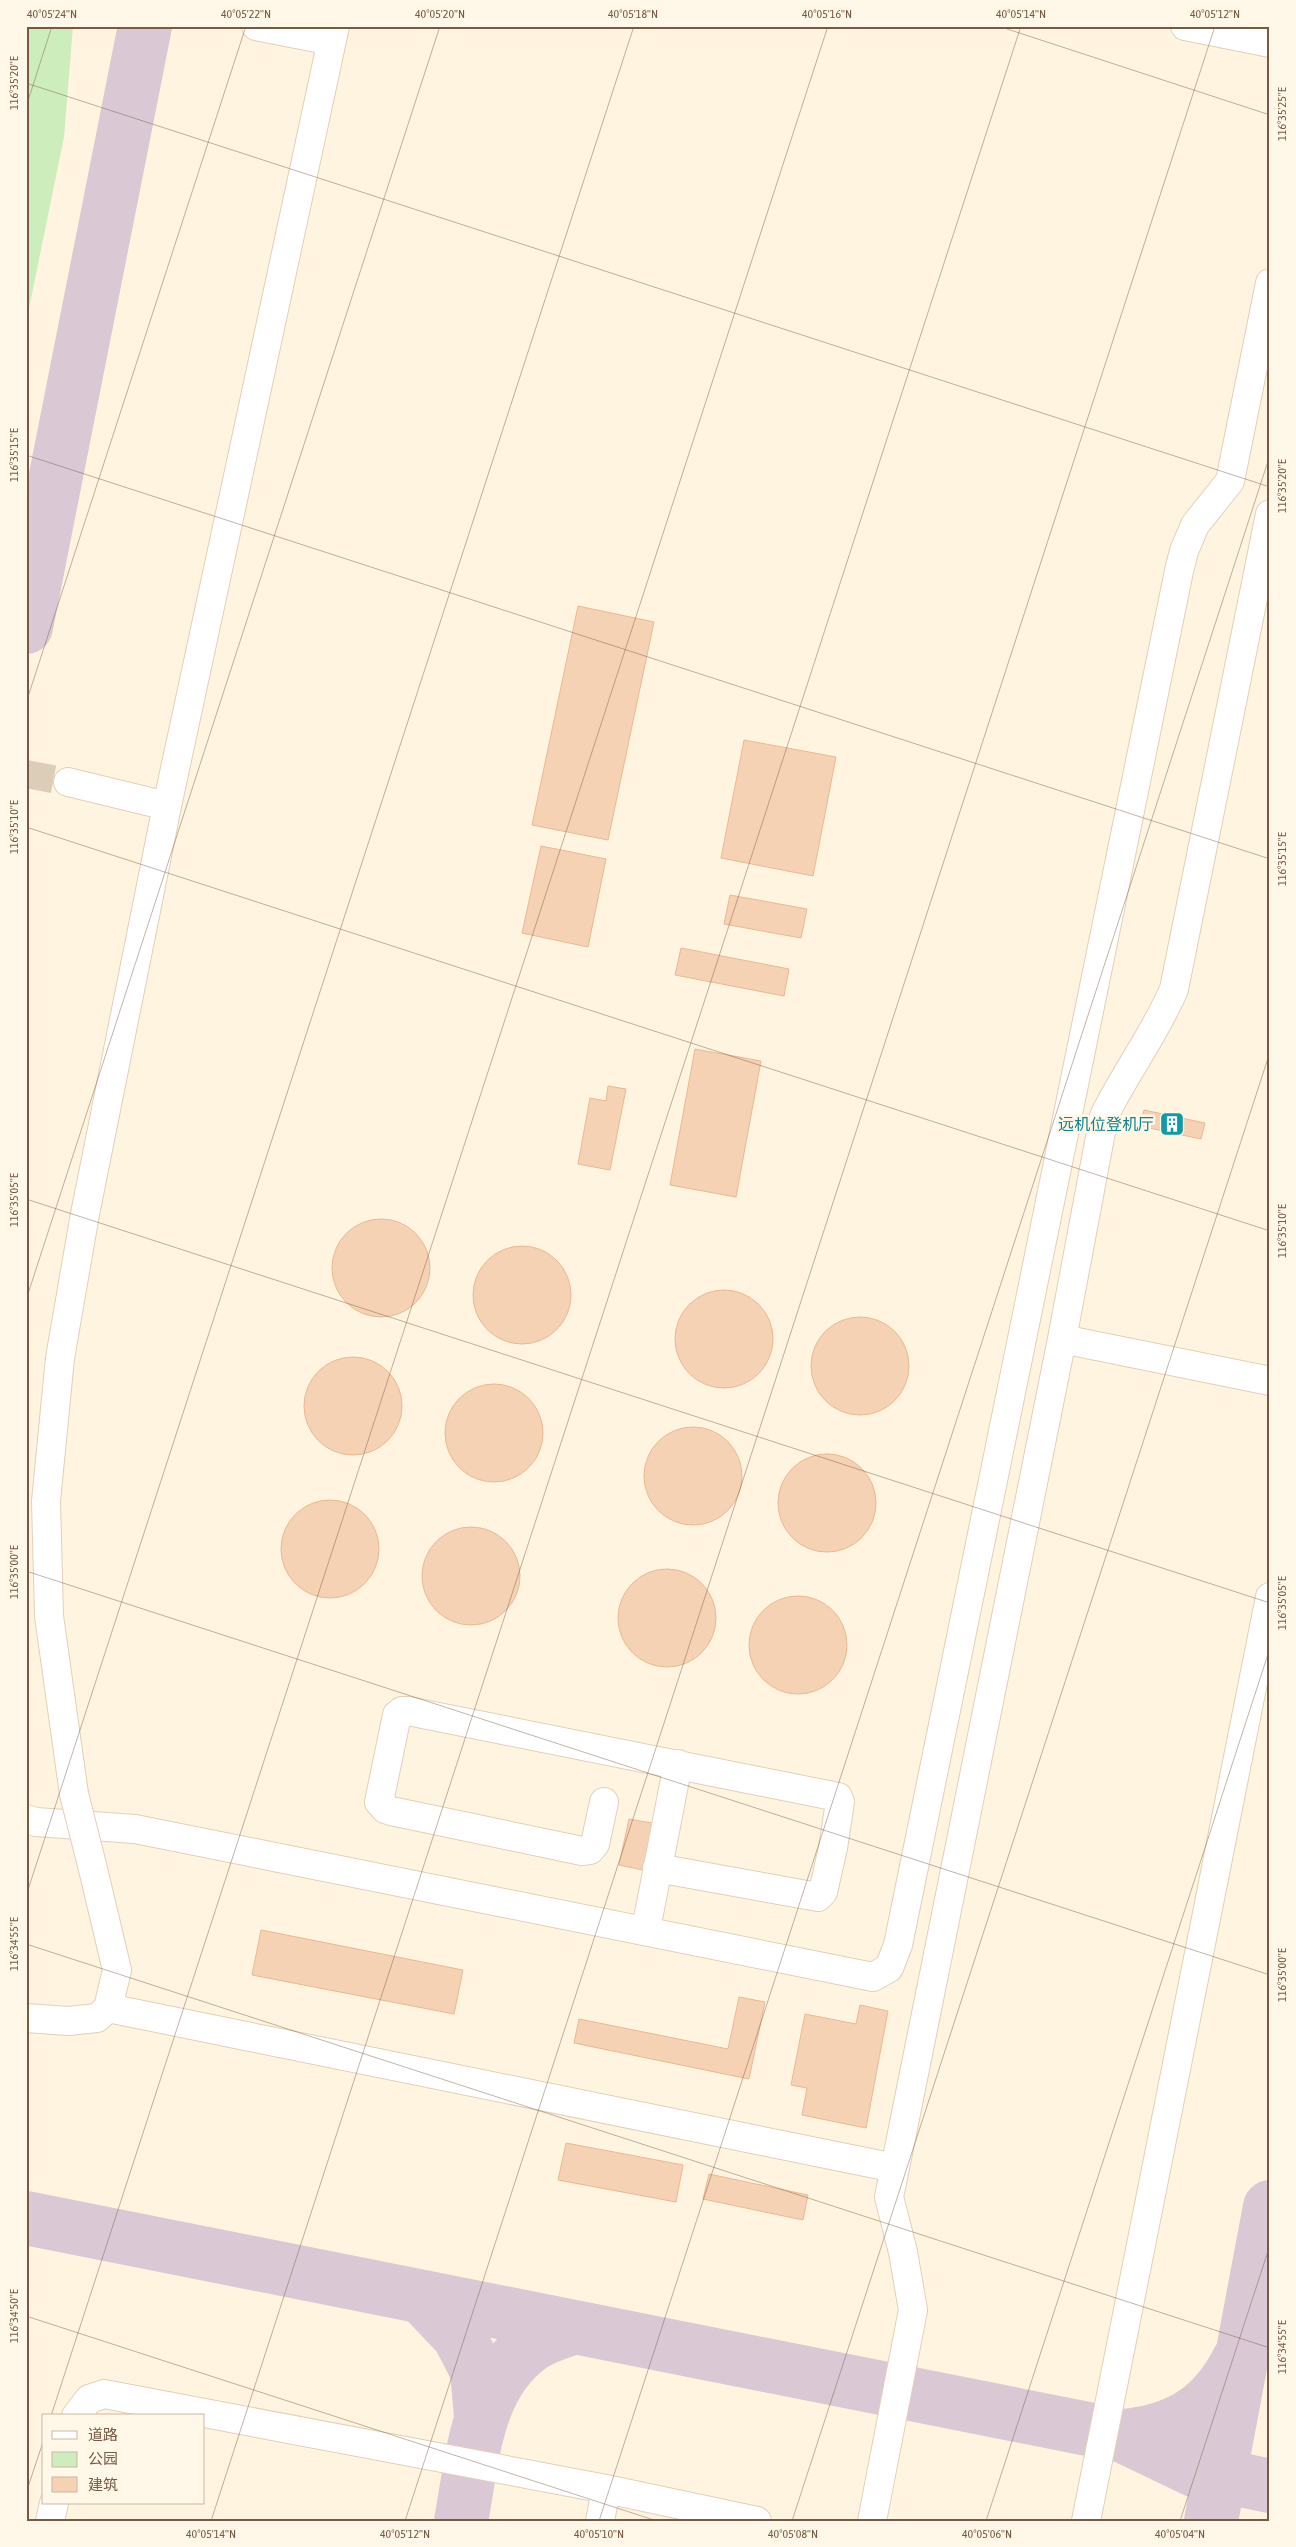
<svg xmlns="http://www.w3.org/2000/svg" width="1296" height="2547" viewBox="0 0 1296 2547" font-family="'Asap Condensed','Noto Sans SC',sans-serif">
<style>
.green{fill:#ceedbc}
.lines{fill:none;stroke-linecap:round;stroke-linejoin:round}
.taxiway{stroke:#dac8d4;stroke-width:54}
.building{fill:#f6d2b4;stroke:#ebb892}
.minor-tunnel{stroke:#dccdb8;stroke-width:28;stroke-dasharray:28 14;stroke-linecap:butt}
.minor-casing{stroke:#e3cfba;stroke-width:30}
.minor{stroke:#fff;stroke-width:28}
.minor-bridge-casing{stroke:#e3cfba;stroke-width:30;stroke-linecap:butt}
.minor-bridge{stroke:#fff;stroke-width:28}
.ticks{fill:none;stroke:#775944;stroke-width:1;stroke-opacity:0.45}
.labels{text-anchor:middle;dominant-baseline:central;stroke-width:5;stroke-linejoin:round;paint-order:stroke}
.culture-label{font-size:16px;fill:#0d838f;stroke:#fff7e7;text-anchor:end}
.neatline{fill:none;stroke:#775944;stroke-width:2}
.ticks-label{font-size:12px;text-anchor:middle;fill:#775944}
</style>
<rect width="100%" height="100%" fill="#fef4df"/>
<path class="green" d="M 26,26 L 73,26 L 64,137 L 26,323 Z"/>
<g class="lines">
<path class="taxiway" d="M 26,627 L 145,26
M 26,2218 L 1123,2436 L 1194,2470 L 1270,2486
M 422,2297 L 459,2336 L 477,2371 L 481,2416
M 1123,2436 C 1178,2431 1214,2409 1239,2359
M 461,2521 C 473,2458 475,2385 532,2345 C 544,2337 561,2332 575,2327
M 1211,2521 L 1270,2207"/>
</g>
<path class="building" d="M 578,606 L 654,622 L 608,840 L 532,825 Z
M 744,740 L 836,757 L 813,876 L 721,858 Z
M 541,846 L 606,859 L 588,947 L 522,933 Z
M 730,895 L 807,909 L 801,938 L 724,924 Z
M 681,948 L 789,969 L 784,996 L 675,975 Z
M 695,1049 L 761,1061 L 736,1197 L 670,1185 Z
M 608,1086 L 626,1089 L 610,1170 L 578,1164 L 590,1098 L 606,1101 Z
M 1144,1110 L 1205,1123 L 1201,1139 L 1140,1126 Z
M332 1268a49 49 0 1 1 98 0a49 49 0 1 1-98 0Z
M473 1295a49 49 0 1 1 98 0a49 49 0 1 1-98 0Z
M675 1339a49 49 0 1 1 98 0a49 49 0 1 1-98 0Z
M811 1366a49 49 0 1 1 98 0a49 49 0 1 1-98 0Z
M304 1406a49 49 0 1 1 98 0a49 49 0 1 1-98 0Z
M445 1433a49 49 0 1 1 98 0a49 49 0 1 1-98 0Z
M644 1476a49 49 0 1 1 98 0a49 49 0 1 1-98 0Z
M778 1503a49 49 0 1 1 98 0a49 49 0 1 1-98 0Z
M281 1549a49 49 0 1 1 98 0a49 49 0 1 1-98 0Z
M422 1576a49 49 0 1 1 98 0a49 49 0 1 1-98 0Z
M618 1618a49 49 0 1 1 98 0a49 49 0 1 1-98 0Z
M749 1645a49 49 0 1 1 98 0a49 49 0 1 1-98 0Z
M 629,1819 L 657,1824 L 648,1871 L 619,1865 Z
M 261,1930 L 463,1970 L 454,2014 L 252,1975 Z
M 739,1997 L 765,2002 L 749,2079 L 574,2043 L 579,2019 L 728,2049 Z
M 860,2005 L 888,2011 L 866,2128 L 802,2115 L 807,2088 L 791,2085 L 805,2014 L 856,2024 Z
M 566,2143 L 683,2165 L 676,2202 L 558,2180 Z
M 709,2174 L 808,2195 L 803,2220 L 703,2199 Z"/>
<g class="lines">
<path class="minor-tunnel" d="M 26,774 L 68,782"/>
<defs>
<path id="minor" d="M 256,26 L 332,41
M 1185,26 L 1270,43
M 68,782 L 167,806
M 1062,1339 L 1270,1381
M 74,1794 L 49,1616 L 46,1501 L 60,1358 L 85,1214 L 167,806 L 335,26
M 604,1802 L 595,1844 L 590,1850 L 582,1851 L 391,1811 L 385,1809 L 379,1802 L 397,1715 L 402,1711 L 408,1711 L 838,1797 L 840,1802 L 833,1848 L 823,1892 L 818,1897 L 657,1868
M 26,1819 L 36,1822 L 135,1829 L 873,1977 L 889,1968 L 898,1945 L 1179,571 L 1184,551 L 1195,525 L 1230,481 L 1270,283
M 646,1929 L 678,1764
M 108,2008 L 895,2168
M 26,2018 L 68,2021 L 97,2018 L 108,2008 L 117,1970 L 92,1865
M 76,2416 L 89,2399 L 104,2394 L 606,2489 L 757,2521
M 50,2521 L 54,2503
M 600,2521 L 606,2489
M 872,2521 L 913,2310 L 903,2252 L 889,2197 L 895,2168 L 1062,1339 L 1104,1116 C 1125,1073 1155,1034 1174,989 L 1270,514
M 1086,2521 L 1270,1597"/>
</defs>
<use href="#minor" class="minor-casing"/>
<use href="#minor" class="minor"/>
<defs>
<path id="minor-bridge" d="M 74,1794 L 92,1865"/>
</defs>
<use href="#minor-bridge" class="minor-bridge-casing"/>
<use href="#minor-bridge" class="minor-bridge"/>
</g>
<path class="ticks" d="M 998,26 L 1270,115M 26,83 L 1270,487M 26,107 L 52,26M 26,455 L 1270,859M 26,703 L 246,26M 26,827 L 1270,1231M 26,1199 L 1270,1603M 26,1300 L 440,26M 26,1571 L 1270,1975M 26,1896 L 634,26M 26,1944 L 1270,2348M 26,2316 L 657,2521M 51,2416 L 828,26M 26,2493 L 44,2439M 211,2521 L 1021,26M 405,2521 L 1215,26M 599,2521 L 1270,455M 792,2521 L 1270,1052M 986,2521 L 1270,1648M 1180,2521 L 1270,2245"/>
<defs>
<symbol id="building-square" viewBox="-11 -11 22 22"><rect x="-9" y="-9" width="18" height="18" rx="4" fill="#0f9aa8" stroke="#fff7e7"/><path d="M-4-6H4V6H1V3H-1V6H-4ZM-2.5-4.3h1.7v1.8h-1.7ZM.8-4.3h1.7v1.8H.8ZM-2.5-1h1.7V.8h-1.7ZM.8-1h1.7V.8H.8Z" fill="#fff"/></symbol>
</defs>
<g fill-rule="evenodd">
<use href="#building-square" x="1158" y="1110" width="28" height="28"/>
</g>
<g class="labels">
<g class="culture-label">
<text x="1154" y="1124">远机位登机厅</text>
</g>
</g>
<rect width="1296" height="2547" fill="none" stroke="#fff7e7" stroke-width="55"/>
<rect x="42" y="2414" width="162" height="90" fill="#fff7e7" stroke="#c9b8a6"/>
<rect x="52" y="2431" width="25" height="8" fill="#ffffff" stroke="#c9b8a6"/>
<text x="88" y="2440" font-size="15" fill="#775944">道路</text>
<rect x="52" y="2452" width="25" height="15" fill="#ceedbc" stroke="#c9b8a6"/>
<text x="88" y="2464" font-size="15" fill="#775944">公园</text>
<rect x="52" y="2477" width="25" height="15" fill="#f6d2b4" stroke="#c9b8a6"/>
<text x="88" y="2490" font-size="15" fill="#775944">建筑</text>
<rect x="28" y="28" width="1240" height="2492" class="neatline"/>
<g class="ticks-label">
<text x="52" y="18">40°05'24"N</text>
<text x="246" y="18">40°05'22"N</text>
<text x="440" y="18">40°05'20"N</text>
<text x="633" y="18">40°05'18"N</text>
<text x="827" y="18">40°05'16"N</text>
<text x="1021" y="18">40°05'14"N</text>
<text x="1215" y="18">40°05'12"N</text>
<text transform="translate(14 83) rotate(-90)" y="4">116°35'20"E</text>
<text transform="translate(1282 114) rotate(-90)" y="4">116°35'25"E</text>
<text transform="translate(14 455) rotate(-90)" y="4">116°35'15"E</text>
<text transform="translate(1282 486) rotate(-90)" y="4">116°35'20"E</text>
<text transform="translate(14 827) rotate(-90)" y="4">116°35'10"E</text>
<text transform="translate(1282 859) rotate(-90)" y="4">116°35'15"E</text>
<text transform="translate(14 1200) rotate(-90)" y="4">116°35'05"E</text>
<text transform="translate(1282 1231) rotate(-90)" y="4">116°35'10"E</text>
<text transform="translate(14 1572) rotate(-90)" y="4">116°35'00"E</text>
<text transform="translate(1282 1603) rotate(-90)" y="4">116°35'05"E</text>
<text transform="translate(14 1944) rotate(-90)" y="4">116°34'55"E</text>
<text transform="translate(1282 1975) rotate(-90)" y="4">116°35'00"E</text>
<text transform="translate(14 2316) rotate(-90)" y="4">116°34'50"E</text>
<text transform="translate(1282 2347) rotate(-90)" y="4">116°34'55"E</text>
<text x="211" y="2538">40°05'14"N</text>
<text x="405" y="2538">40°05'12"N</text>
<text x="599" y="2538">40°05'10"N</text>
<text x="793" y="2538">40°05'08"N</text>
<text x="987" y="2538">40°05'06"N</text>
<text x="1180" y="2538">40°05'04"N</text>
</g>
</svg>
